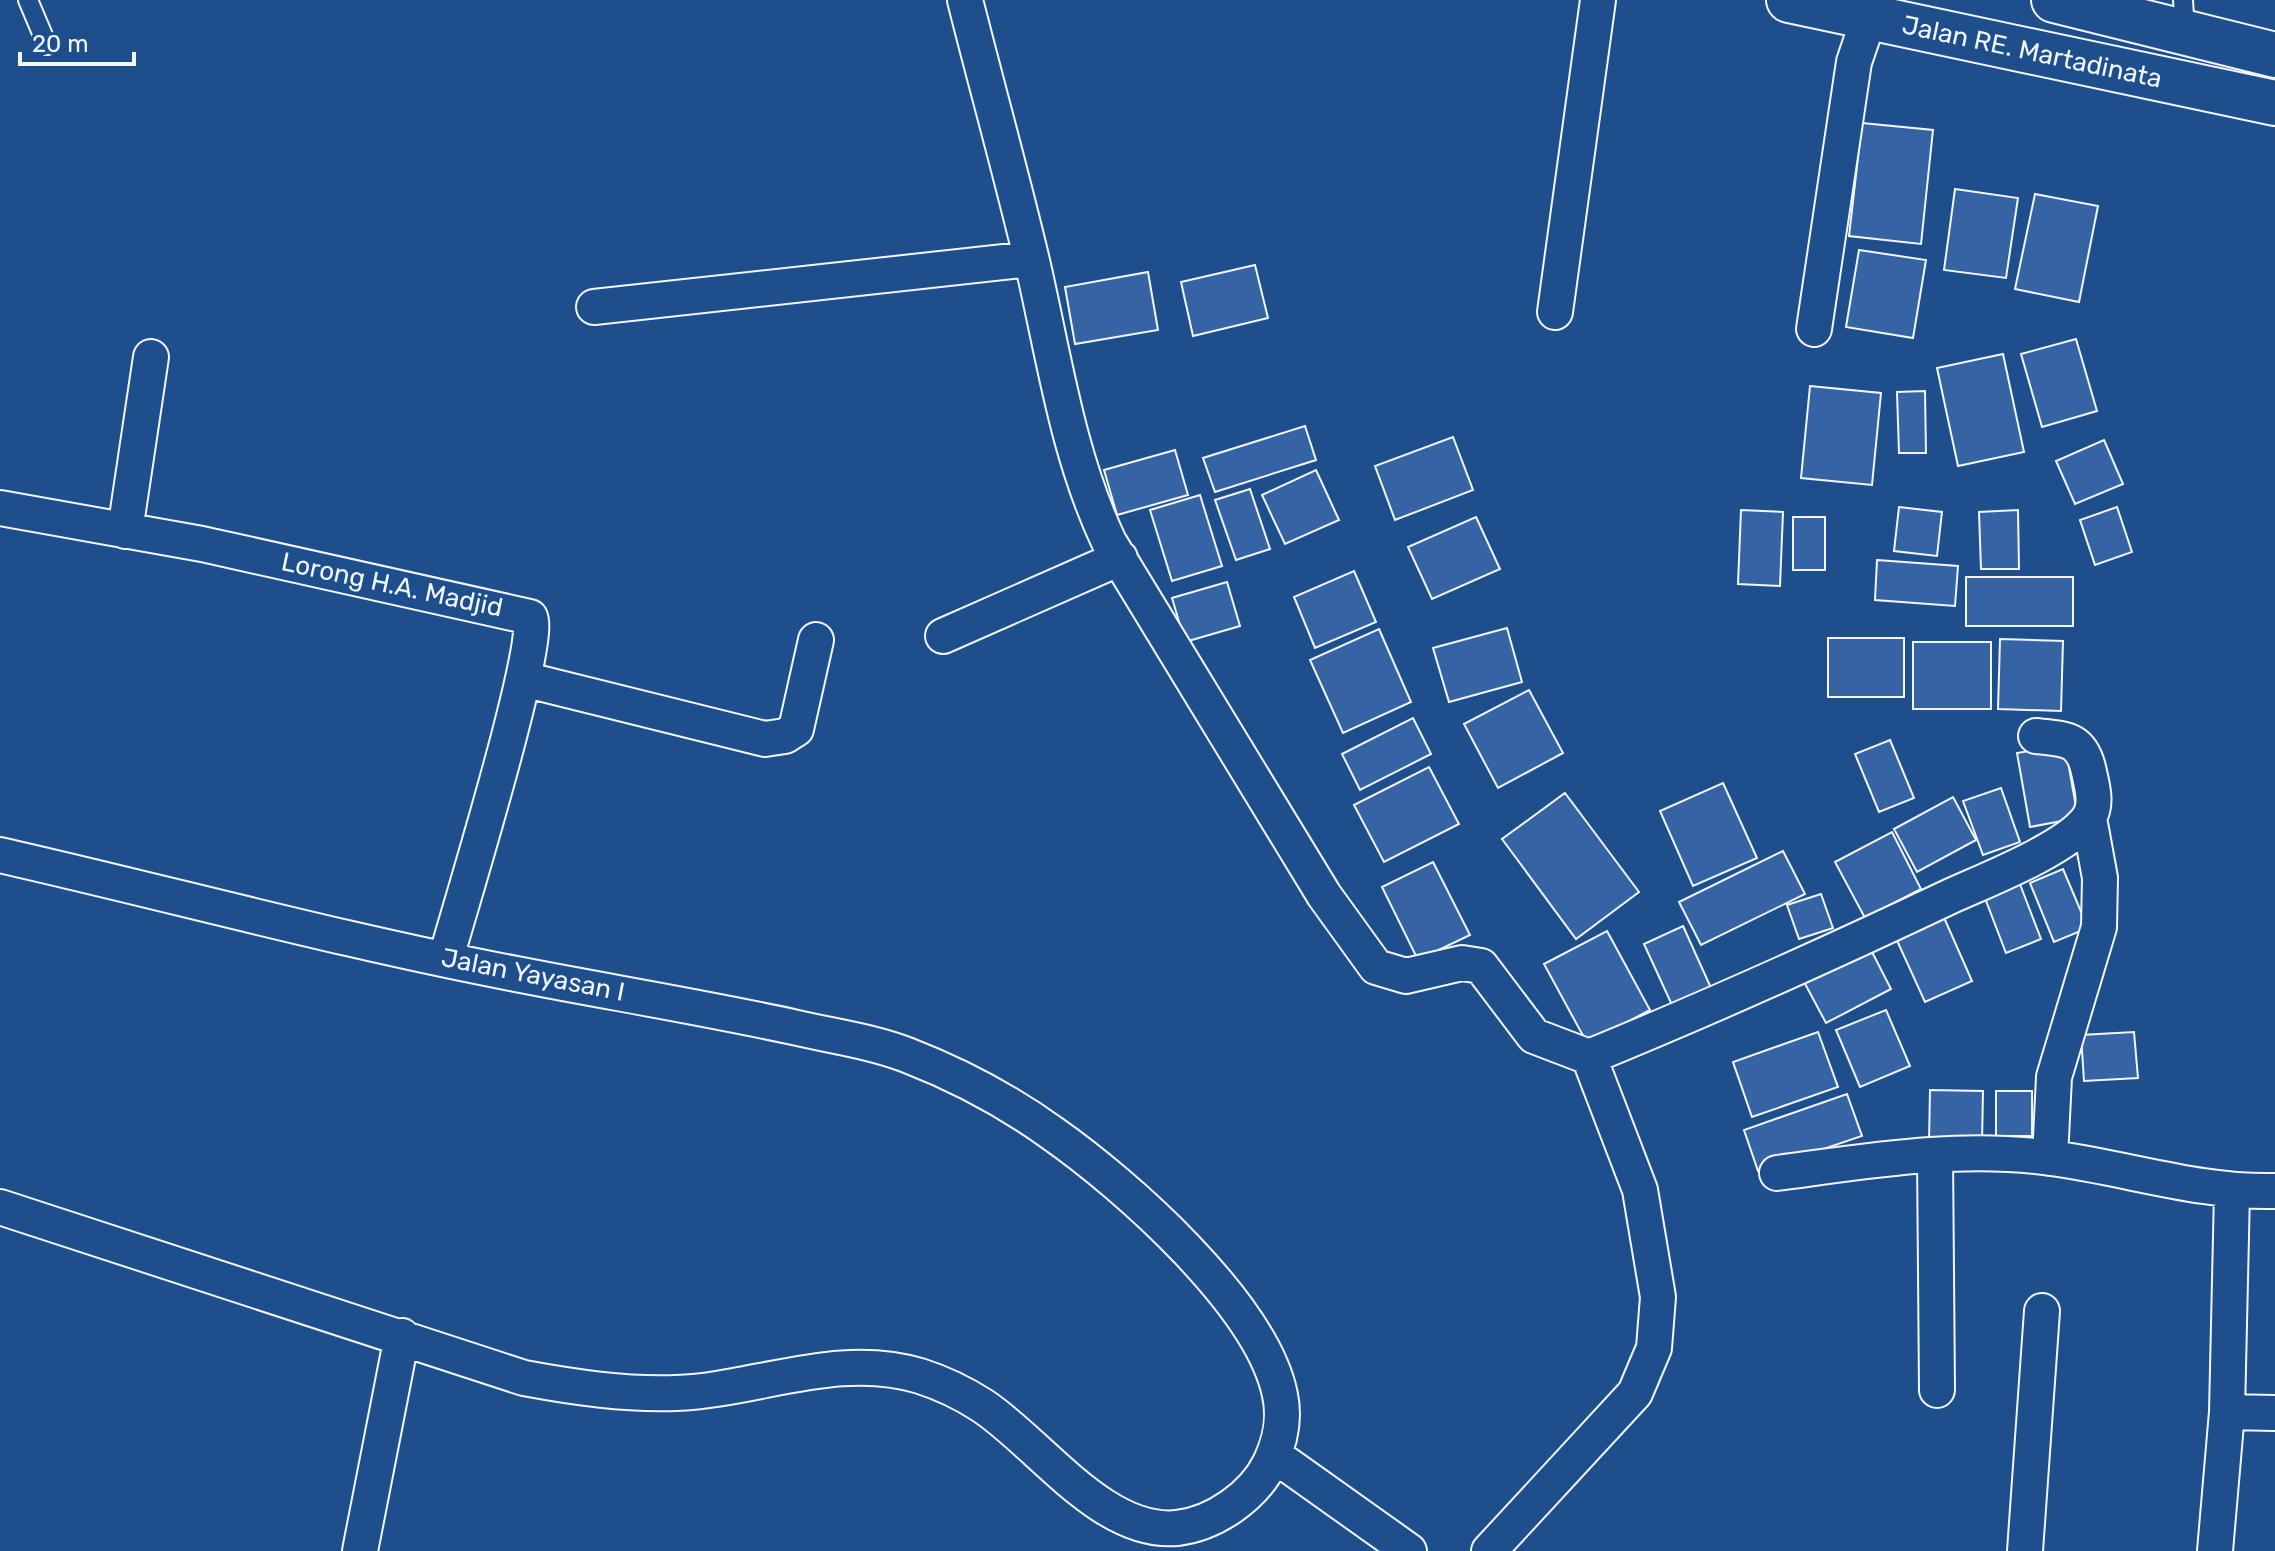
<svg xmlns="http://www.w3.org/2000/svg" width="2275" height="1551" viewBox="0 0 2275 1551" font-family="Rubik,sans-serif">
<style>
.building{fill:#3563a3;stroke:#f2f6ff;stroke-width:2}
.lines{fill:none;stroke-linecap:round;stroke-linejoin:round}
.service-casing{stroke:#f2f6ff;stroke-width:22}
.minor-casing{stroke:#f2f6ff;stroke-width:38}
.trunk-casing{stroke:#f2f6ff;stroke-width:48}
.service{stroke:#1f4e8c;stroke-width:18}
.minor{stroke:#1f4e8c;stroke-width:34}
.trunk{stroke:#1f4e8c;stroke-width:44}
.labels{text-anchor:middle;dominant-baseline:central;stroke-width:6;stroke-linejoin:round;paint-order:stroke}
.street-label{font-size:26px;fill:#f2f6ff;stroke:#1f4e8c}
</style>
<rect width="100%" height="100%" fill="#1f4e8c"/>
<path class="building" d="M 1862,123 L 1933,130 L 1921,244 L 1849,236 Z
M 1955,189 L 2018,198 L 2006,278 L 1944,270 Z
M 2035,194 L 2098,206 L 2079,302 L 2015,289 Z
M 1859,250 L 1926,260 L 1913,338 L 1846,327 Z
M 1255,265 L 1268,318 L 1193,336 L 1181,282 Z
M 1148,272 L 1158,330 L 1075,344 L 1065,287 Z
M 2076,339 L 2097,411 L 2042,427 L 2021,354 Z
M 2003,354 L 2024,452 L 1958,466 L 1937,368 Z
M 1810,386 L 1881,393 L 1872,485 L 1801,478 Z
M 1925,391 L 1926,453 L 1899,453 L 1897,392 Z
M 1305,426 L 1316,460 L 1215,492 L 1203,458 Z
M 1453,437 L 1473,490 L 1395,520 L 1375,466 Z
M 2104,440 L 2123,484 L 2075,504 L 2056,461 Z
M 1175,450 L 1188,495 L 1117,515 L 1104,470 Z
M 1316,470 L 1339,520 L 1285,544 L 1262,495 Z
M 1250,489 L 1270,549 L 1236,560 L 1215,500 Z
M 1200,495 L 1222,566 L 1172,581 L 1150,510 Z
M 1899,507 L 1942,512 L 1937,556 L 1894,551 Z
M 2117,507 L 2132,552 L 2095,565 L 2080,520 Z
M 1741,510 L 1783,512 L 1780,586 L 1738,584 Z
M 2018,510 L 2019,569 L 1981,569 L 1979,512 Z
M 1476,517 L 1500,569 L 1432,599 L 1408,547 Z
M 1793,517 L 1825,517 L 1825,570 L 1793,570 Z
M 1877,560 L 1958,566 L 1955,606 L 1875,600 Z
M 1354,571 L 1376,622 L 1315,648 L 1294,597 Z
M 1966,577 L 2073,577 L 2073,626 L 1966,626 Z
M 1227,582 L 1240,626 L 1185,642 L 1172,598 Z
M 1507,628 L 1522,682 L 1449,702 L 1433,648 Z
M 1379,629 L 1411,702 L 1343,733 L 1310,660 Z
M 1828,638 L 1904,638 L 1904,697 L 1828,697 Z
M 2000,639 L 2063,641 L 2061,711 L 1998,709 Z
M 1913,642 L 1991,642 L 1991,709 L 1913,709 Z
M 1529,690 L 1563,753 L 1498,788 L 1464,724 Z
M 1413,718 L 1431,754 L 1360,790 L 1342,754 Z
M 1890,740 L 1914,798 L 1879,812 L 1855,754 Z
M 2065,745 L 2078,818 L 2030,827 L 2017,753 Z
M 1429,767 L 1459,824 L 1384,862 L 1354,805 Z
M 1723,783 L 1757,858 L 1693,886 L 1660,811 Z
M 2001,788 L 2020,842 L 1983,855 L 1963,801 Z
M 1565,793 L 1639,892 L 1576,939 L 1502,839 Z
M 1953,797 L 1976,840 L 1917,872 L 1894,829 Z
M 1892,832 L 1921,889 L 1865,918 L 1835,862 Z
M 1783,851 L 1805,894 L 1701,945 L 1679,902 Z
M 1433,862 L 1470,935 L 1418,960 L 1382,887 Z
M 2063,869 L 2088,928 L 2054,942 L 2030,883 Z
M 2018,879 L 2041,939 L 2006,953 L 1983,893 Z
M 1821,894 L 1833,928 L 1799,939 L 1787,905 Z
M 1942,913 L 1972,981 L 1925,1002 L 1894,934 Z
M 1683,926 L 1716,999 L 1677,1016 L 1644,944 Z
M 1607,931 L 1650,1010 L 1587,1043 L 1544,964 Z
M 1869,946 L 1891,989 L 1826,1023 L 1803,980 Z
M 1886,1010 L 1910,1066 L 1860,1087 L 1836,1030 Z
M 1818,1032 L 1838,1087 L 1752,1117 L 1733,1062 Z
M 2134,1032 L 2138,1078 L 2084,1081 L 2081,1035 Z
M 1930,1090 L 1983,1091 L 1982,1144 L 1929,1143 Z
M 1996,1091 L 2032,1091 L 2032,1136 L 1996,1136 Z
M 1847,1094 L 1862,1136 L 1758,1171 L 1744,1130 Z"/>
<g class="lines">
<defs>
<path id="service" d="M 28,0 L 47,45
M 2183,0 L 2185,32"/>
<path id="minor" d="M 965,0 C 987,87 1011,173 1032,261 C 1054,356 1067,453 1109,542 L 1324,895 L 1376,967 L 1406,976 L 1462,963 L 1481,966 L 1534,1036 L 1589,1057 C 1711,1007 1831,953 1951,896 C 1986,880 2066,849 2088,819 C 2098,805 2092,786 2089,772 C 2082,738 2066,739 2036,736
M 594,307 L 1031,259
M 1555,312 L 1598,0
M 1814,329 L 1854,62 L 1869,18
M 0,508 L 202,544 L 530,617 C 543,640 458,914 446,958
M 125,531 L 151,357
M 943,636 L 1120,558
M 523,679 L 765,739 L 785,736 L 796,729 L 816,640
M 0,855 C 171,894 343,941 516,974 C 608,992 701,1007 793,1027 C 831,1036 871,1041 907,1055 C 956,1074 1009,1102 1052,1133 C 1125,1184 1262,1305 1280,1395 C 1285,1419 1281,1440 1270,1463 C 1254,1496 1214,1524 1177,1528 C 1103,1535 1040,1444 983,1406 C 963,1393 942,1383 920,1376 C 838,1351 757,1390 676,1393 C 625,1395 573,1387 524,1378 L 0,1207
M 1935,1155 L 1937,1390
M 2050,1158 L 2054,1077 L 2099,927 L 2100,878 L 2089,818
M 1777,1173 C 1868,1161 1960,1145 2051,1158 C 2127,1168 2199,1193 2275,1191
M 2227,1412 L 2275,1413
M 1274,1455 L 1409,1551
M 360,1551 L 402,1336
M 1489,1551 L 1635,1393 L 1654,1348 L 1658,1297 L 1640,1190 L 1589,1057
M 2025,1551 L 2042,1311
M 2215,1551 L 2227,1412 L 2232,1192"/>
<path id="trunk" d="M 1789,0 L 2275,103
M 2054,0 L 2275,55"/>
</defs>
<use href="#service" class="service-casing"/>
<use href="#minor" class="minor-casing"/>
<use href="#trunk" class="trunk-casing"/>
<use href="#service" class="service"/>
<use href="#minor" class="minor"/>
<use href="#trunk" class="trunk"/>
</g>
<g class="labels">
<g class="street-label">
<text transform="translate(2032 52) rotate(12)">Jalan RE. Martadinata</text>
<text transform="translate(392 585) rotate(12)">Lorong H.A. Madjid</text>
<text transform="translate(533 975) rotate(11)">Jalan Yayasan I</text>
</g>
</g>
<path d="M20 52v12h114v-12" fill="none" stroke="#f2f6ff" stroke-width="4"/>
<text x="32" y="52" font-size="24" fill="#f2f6ff" stroke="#1f4e8c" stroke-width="6" paint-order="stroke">20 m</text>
</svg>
